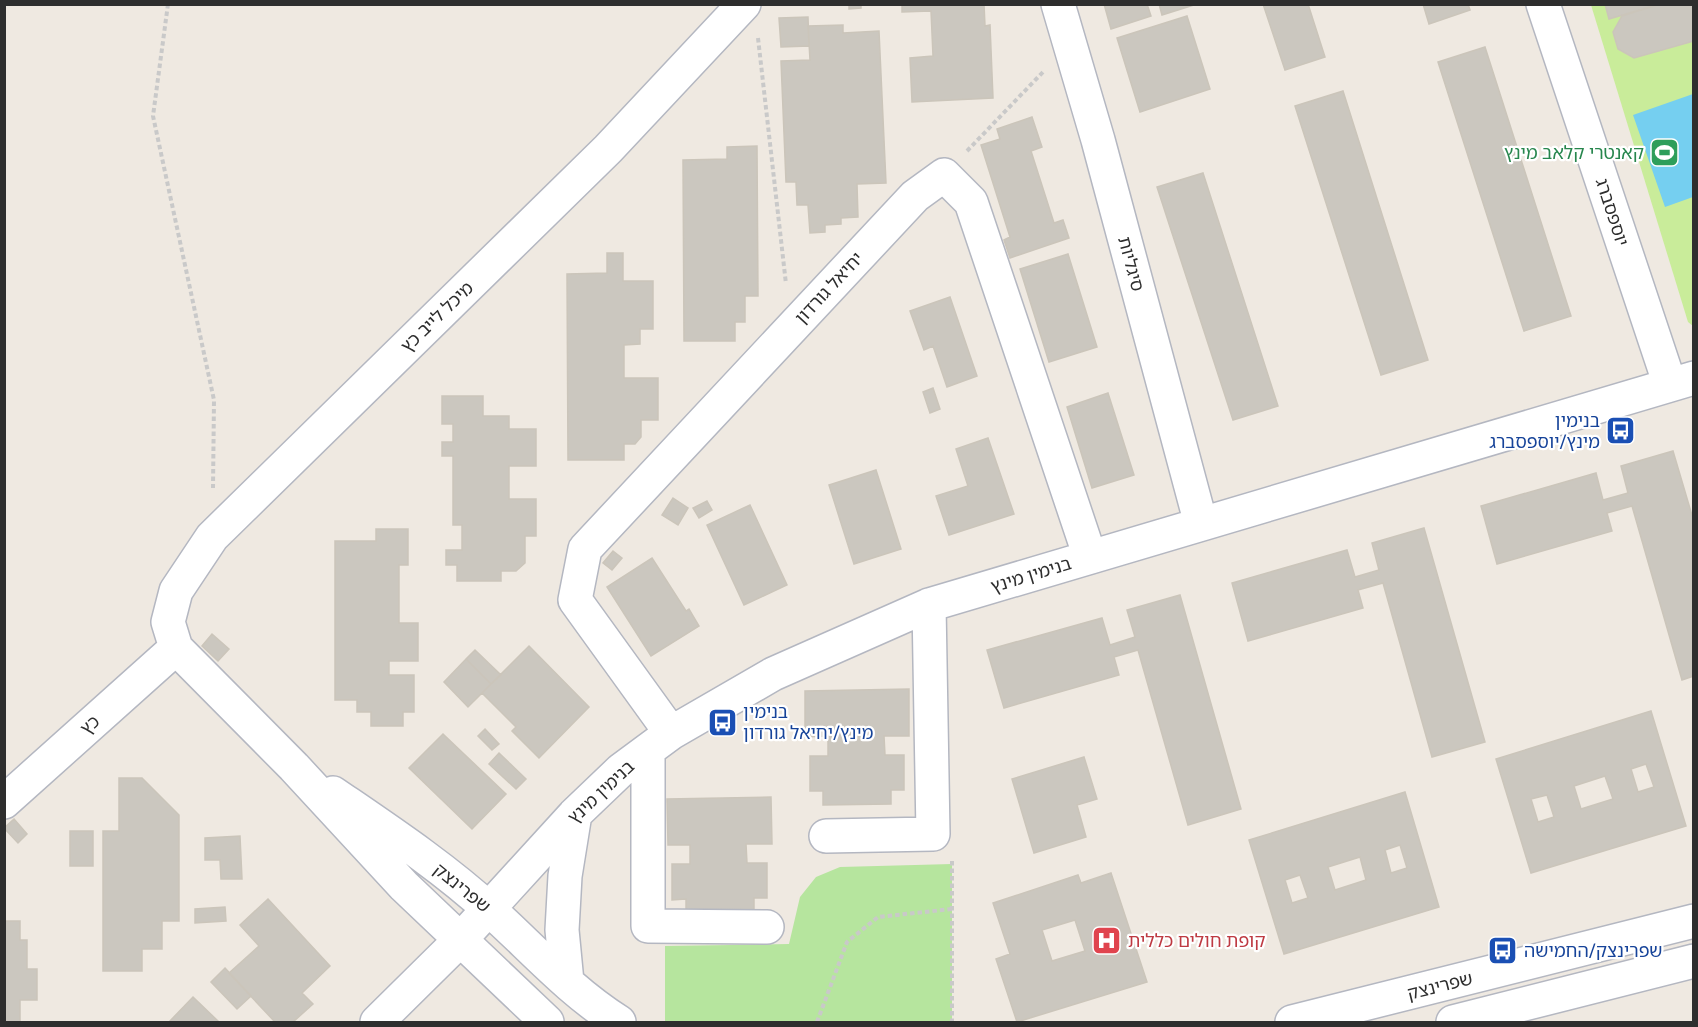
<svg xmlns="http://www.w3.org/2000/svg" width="1698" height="1027" viewBox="0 0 1698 1027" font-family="Figtree,'Noto Sans Hebrew',sans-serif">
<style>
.green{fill:#b6e59e}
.pitch{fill:#c9ec9a}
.water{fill:#75cff0}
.building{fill:#cbc7bf;stroke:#cbc5ba;stroke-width:1.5;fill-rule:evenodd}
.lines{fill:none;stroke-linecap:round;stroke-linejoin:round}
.minor-casing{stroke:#b4b7c1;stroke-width:36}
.path{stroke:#c9c9c9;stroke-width:4;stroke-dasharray:4.5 3;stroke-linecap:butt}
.minor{stroke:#fff;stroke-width:33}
.labels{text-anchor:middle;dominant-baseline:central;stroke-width:4.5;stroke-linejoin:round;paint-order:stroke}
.leisure-label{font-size:18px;fill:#27864d;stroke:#fff;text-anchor:end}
.street-label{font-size:18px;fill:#2e2e2e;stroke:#fff}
.transit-label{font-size:18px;fill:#164399;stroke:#fff;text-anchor:start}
.health-label{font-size:18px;fill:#be3a42;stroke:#fff;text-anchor:start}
</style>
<rect width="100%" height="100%" fill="#efe9e1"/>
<path class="green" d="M 952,864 L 952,1022 L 665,1022 L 665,946 L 789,944 L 800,897 L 816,877 L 840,867 Z"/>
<path class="pitch" d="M 1591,5 L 1693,5 L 1693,326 L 1688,322 Z"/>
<path class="water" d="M 1693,94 L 1693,197 L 1665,207 L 1633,115 Z"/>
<path class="building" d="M 849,4 L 861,4 L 861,8 L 849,9 Z
M 902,4 L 984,4 L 985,26 L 990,25 L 993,98 L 912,102 L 910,58 L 933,56 L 931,11 L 902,12 Z
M 1104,4 L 1147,4 L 1151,16 L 1111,29 Z
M 1159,4 L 1197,4 L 1162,15 Z
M 1263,4 L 1308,4 L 1325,57 L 1285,70 Z
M 1423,4 L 1468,4 L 1470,10 L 1429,24 Z
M 1605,4 L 1660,4 L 1609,19 Z
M 1694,4 L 1694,41 L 1634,58 L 1618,49 L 1613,32 L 1622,16 L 1660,4 Z
M 1187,16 L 1210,89 L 1140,112 L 1117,38 Z
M 808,17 L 809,46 L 781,47 L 779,18 Z
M 843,25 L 843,33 L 879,31 L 886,183 L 857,184 L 858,217 L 841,218 L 841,224 L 825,225 L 825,232 L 810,233 L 808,205 L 797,205 L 796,182 L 786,182 L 781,61 L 810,60 L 808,26 Z
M 1485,47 L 1571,316 L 1524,331 L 1438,62 Z
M 1343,91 L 1428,360 L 1381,375 L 1295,106 Z
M 1032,117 L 1042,147 L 1031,151 L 1054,223 L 1063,220 L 1069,238 L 1010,258 L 1004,240 L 1010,237 L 981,145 L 1000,139 L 997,129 Z
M 757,146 L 758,296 L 745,296 L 745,322 L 735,322 L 735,341 L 684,341 L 683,160 L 727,159 L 727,147 Z
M 1203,173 L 1278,406 L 1233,420 L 1157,187 Z
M 607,253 L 623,253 L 623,281 L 653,281 L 653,329 L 640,329 L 640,344 L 624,345 L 624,378 L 658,378 L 658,420 L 641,420 L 641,437 L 635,444 L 624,444 L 624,460 L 568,460 L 567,274 L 607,273 Z
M 1068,254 L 1097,347 L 1049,362 L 1020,269 Z
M 950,297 L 977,376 L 947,387 L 933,346 L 924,350 L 910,311 Z
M 933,388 L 940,409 L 930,413 L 923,392 Z
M 1108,393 L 1134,475 L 1092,488 L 1067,407 Z
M 442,396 L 483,396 L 483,416 L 509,416 L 509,429 L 536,429 L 536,466 L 509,466 L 509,499 L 536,499 L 536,536 L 525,536 L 525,563 L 516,571 L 501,571 L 501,581 L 457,581 L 457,565 L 446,565 L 446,550 L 462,550 L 462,525 L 453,525 L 453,456 L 442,456 L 442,442 L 453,442 L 453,424 L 442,424 Z
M 988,438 L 1014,514 L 949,535 L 936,496 L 968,486 L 956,449 Z
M 1673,451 L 1694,522 L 1694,676 L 1682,680 L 1632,506 L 1607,513 L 1612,531 L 1497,564 L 1481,506 L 1596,473 L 1603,500 L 1628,493 L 1621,466 Z
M 876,470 L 901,549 L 854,564 L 829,485 Z
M 673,498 L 688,508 L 678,525 L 662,515 Z
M 707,501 L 712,510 L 699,518 L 693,508 Z
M 750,505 L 787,585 L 744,605 L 707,525 Z
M 1424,528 L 1485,742 L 1432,757 L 1383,583 L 1358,590 L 1363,608 L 1248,641 L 1232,583 L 1347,550 L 1355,577 L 1379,570 L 1372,543 Z
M 376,529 L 408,529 L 408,565 L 399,565 L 399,623 L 418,623 L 418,661 L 389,661 L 389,675 L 414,675 L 414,712 L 403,712 L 403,726 L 371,726 L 371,712 L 357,712 L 357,700 L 335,700 L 335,541 L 376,541 Z
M 613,551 L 622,558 L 612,570 L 603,563 Z
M 652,558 L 686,611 L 689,609 L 699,626 L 651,656 L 607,587 Z
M 1180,595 L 1241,809 L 1188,825 L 1138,650 L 1114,657 L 1119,675 L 1004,708 L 987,650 L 1102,618 L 1110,645 L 1135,637 L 1127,610 Z
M 212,634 L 229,649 L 218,661 L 202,646 Z
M 529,646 L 589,707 L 539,758 L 512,731 L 516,727 L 482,693 Z
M 475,650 L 501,675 L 491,684 L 466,659 Z
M 466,659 L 491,684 L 468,707 L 444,682 Z
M 909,689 L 909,736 L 884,736 L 885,755 L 904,755 L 904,790 L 891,790 L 891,804 L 823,805 L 823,791 L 810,791 L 810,756 L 828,756 L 828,736 L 805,737 L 805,691 Z
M 1651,711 L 1686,826 L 1531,873 L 1496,759 ZM 1646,764 L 1654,787 L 1638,792 L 1631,769 ZM 1605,776 L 1613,799 L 1581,809 L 1574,786 ZM 1547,795 L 1554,817 L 1538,822 L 1531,799 Z
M 485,729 L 499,744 L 492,750 L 478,736 Z
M 443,734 L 506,794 L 472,829 L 409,768 Z
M 499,753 L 526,779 L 516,789 L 489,764 Z
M 1084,757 L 1097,799 L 1077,805 L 1086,837 L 1034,853 L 1012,779 Z
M 119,778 L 142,778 L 179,815 L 179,921 L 162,921 L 162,949 L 142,949 L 142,971 L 103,971 L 103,831 L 119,831 Z
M 1405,792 L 1439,907 L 1284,954 L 1249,840 ZM 1400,845 L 1407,868 L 1391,873 L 1385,850 ZM 1360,857 L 1366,880 L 1335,890 L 1328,867 ZM 1300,875 L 1308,898 L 1292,903 L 1285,880 Z
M 771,797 L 772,844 L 746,844 L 747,863 L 767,863 L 767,898 L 754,898 L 754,912 L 686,913 L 686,899 L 672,900 L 672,864 L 690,864 L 690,845 L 668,845 L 667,799 Z
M 14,819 L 27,834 L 18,843 L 4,828 Z
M 70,831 L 93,831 L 93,866 L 70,866 Z
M 240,836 L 242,879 L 221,879 L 220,860 L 205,860 L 205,838 Z
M 1111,873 L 1147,982 L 1017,1022 L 996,959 L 1010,954 L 993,903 L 1078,875 L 1081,883 ZM 1075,920 L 1085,951 L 1052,961 L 1042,930 Z
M 268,899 L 330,966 L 302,993 L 313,1004 L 293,1022 L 275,1022 L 229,973 L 259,946 L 240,925 Z
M 225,907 L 226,921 L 195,923 L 195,909 Z
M 4,921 L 20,921 L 20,940 L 27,940 L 27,969 L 37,969 L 37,1000 L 20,1000 L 20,1022 L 27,1022 L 4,1022 Z
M 225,968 L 251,996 L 237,1009 L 211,982 Z
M 193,997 L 219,1022 L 169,1022 Z"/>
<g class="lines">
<defs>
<path id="minor" d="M 1058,4 L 1098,140 L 1201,524
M 1543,4 L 1670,385
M 671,733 L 575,600 L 585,549 L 915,196 L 944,175 L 971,202 L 1090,557
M 648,750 L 648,926 L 767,927
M 333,793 C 387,830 443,867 491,911 C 533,949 571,992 619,1022
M 4,802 L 176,648
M 826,836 L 933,834 L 929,605
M 567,982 L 562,930 L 565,876 L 575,814
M 377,1022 L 460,940 L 575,814 L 621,770 L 671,733 L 773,674 L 929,605 L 1694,378
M 547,1022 L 404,886 L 294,767 L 176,648 L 168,622 L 176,591 L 212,537 L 608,149 L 744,4
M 1292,1022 L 1694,921
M 1453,1022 L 1694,961"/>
</defs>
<use href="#minor" class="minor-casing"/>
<path class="path" d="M 168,4 L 153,116 L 214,400 L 213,488
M 758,38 L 786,284
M 967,151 L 1043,72
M 952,861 L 952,1022
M 817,1022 L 847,942 L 878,917 L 952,909"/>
<use href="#minor" class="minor"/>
</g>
<defs>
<symbol id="stadium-square" viewBox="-11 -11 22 22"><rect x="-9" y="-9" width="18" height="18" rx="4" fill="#2e9e5b" stroke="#fff"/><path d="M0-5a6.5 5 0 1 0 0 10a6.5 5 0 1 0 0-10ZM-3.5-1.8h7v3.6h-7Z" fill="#fff"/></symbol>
<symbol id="bus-square" viewBox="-11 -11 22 22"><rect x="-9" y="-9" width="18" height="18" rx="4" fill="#1a4fb4" stroke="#fff"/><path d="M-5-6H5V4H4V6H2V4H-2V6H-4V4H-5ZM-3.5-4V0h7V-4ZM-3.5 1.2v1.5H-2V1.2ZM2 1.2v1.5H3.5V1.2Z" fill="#fff"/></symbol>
<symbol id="hospital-square" viewBox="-11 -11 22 22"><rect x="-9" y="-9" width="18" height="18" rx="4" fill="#e0444e" stroke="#fff"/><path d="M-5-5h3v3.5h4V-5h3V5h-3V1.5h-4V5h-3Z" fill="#fff"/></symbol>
</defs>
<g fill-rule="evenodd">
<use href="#stadium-square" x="1648" y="136" width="33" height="33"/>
<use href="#bus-square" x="1604" y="414" width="33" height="33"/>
<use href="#bus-square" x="706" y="706" width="33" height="33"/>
<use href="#hospital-square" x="1090" y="924" width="33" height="33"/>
<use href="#bus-square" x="1486" y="934" width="33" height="33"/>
</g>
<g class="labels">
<g class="leisure-label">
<text x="1644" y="153">קאנטרי קלאב מינץ</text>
</g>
<g class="street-label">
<text transform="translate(1612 212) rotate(72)">יוספסברג</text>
<text transform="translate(1131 264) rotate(75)">סיגליות</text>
<text transform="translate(829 288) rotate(-47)">יחיאל גורדון</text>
<text transform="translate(437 317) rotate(-44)">מיכל לייב כץ</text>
<text transform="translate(1031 575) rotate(-17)">בנימין מינץ</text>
<text transform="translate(90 725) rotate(-42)">כץ</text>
<text transform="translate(601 792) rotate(-43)">בנימין מינץ</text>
<text transform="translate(462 888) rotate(39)">שפרינצק</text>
<text transform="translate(1440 986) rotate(-14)">שפרינצק</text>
</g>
<g class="transit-label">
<text x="1600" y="421" text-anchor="end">בנימין<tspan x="1600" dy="21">מינץ/יוספסברג</tspan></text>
<text x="743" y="712">בנימין<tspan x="743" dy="21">מינץ/יחיאל גורדון</tspan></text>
<text x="1524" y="951">שפרינצק/החמישה</text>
</g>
<g class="health-label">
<text x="1128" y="941">קופת חולים כללית</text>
</g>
</g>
<rect width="1698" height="1027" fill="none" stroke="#2e2e2e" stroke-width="12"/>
</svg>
